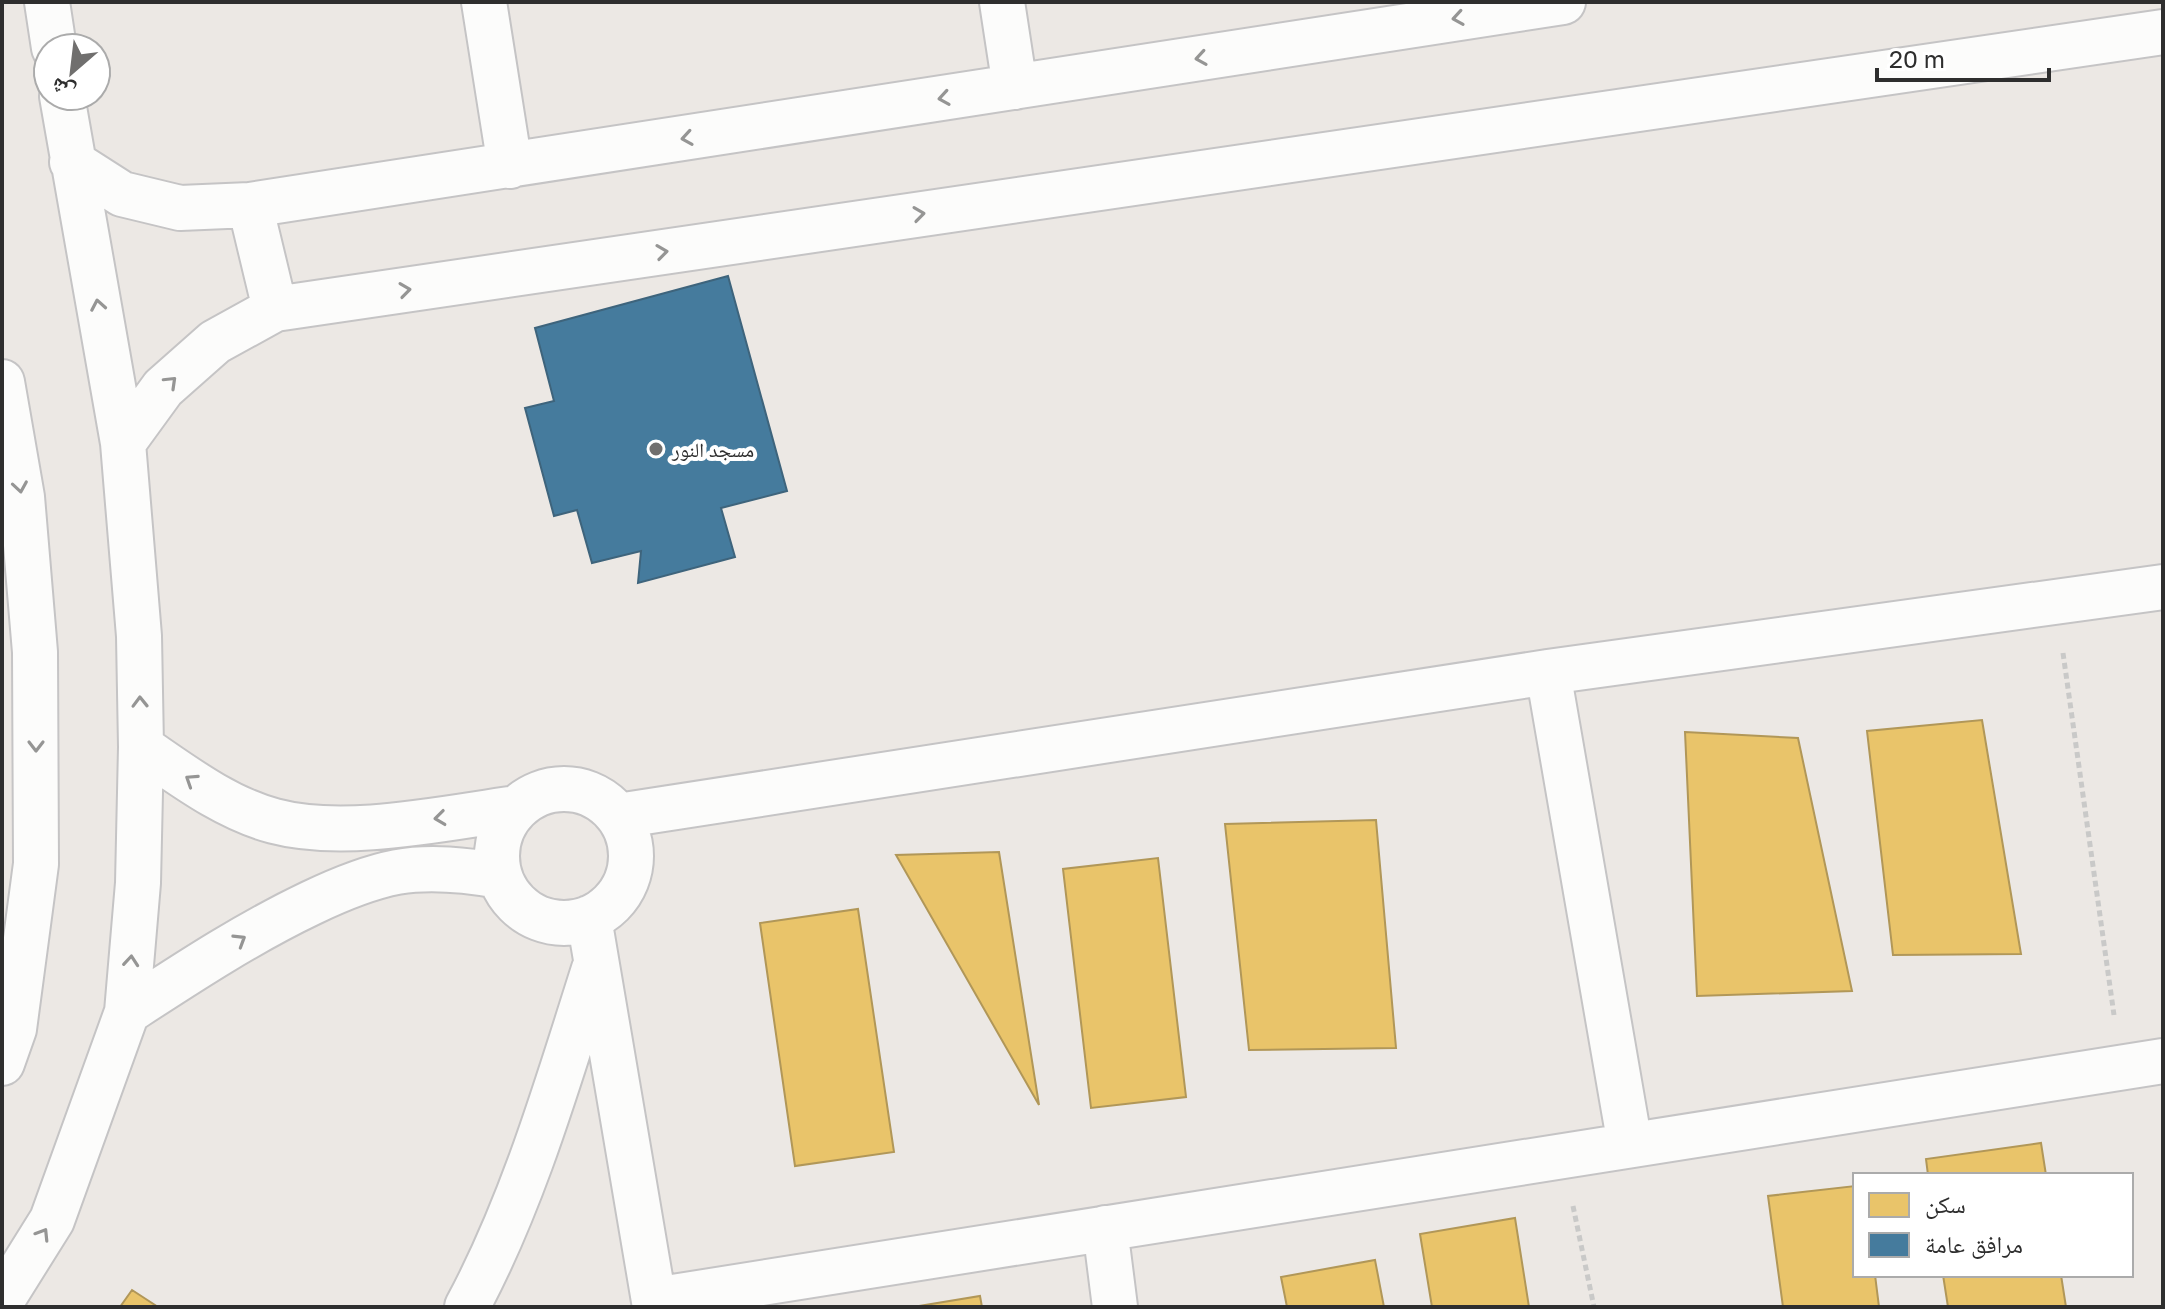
<svg xmlns="http://www.w3.org/2000/svg" width="2165" height="1309" viewBox="0 0 2165 1309" font-family="'Golos Text','Noto Naskh Arabic',sans-serif">
<style>
.homes{fill:#e9c46a;stroke:#b19758;stroke-width:2}
.public{fill:#457b9d;stroke:#3e647c;stroke-width:2}
.lines{fill:none;stroke-linecap:round;stroke-linejoin:round}
.street-casing{stroke:#c5c4c5;stroke-width:48}
.path{stroke:#c9c9c8;stroke-width:5;stroke-dasharray:6 4;stroke-linecap:butt}
.street{stroke:#fcfcfb;stroke-width:44}
.oneway{stroke:#959594}
.poi-dot{fill:#706f6e;stroke:#fff;stroke-width:3}
.labels{text-anchor:middle;dominant-baseline:central;stroke-width:8;stroke-linejoin:round;paint-order:stroke}
.poi-label{font-size:20px;fill:#2e2e2e;stroke:#fff;text-anchor:start}
</style>
<rect width="100%" height="100%" fill="#ece8e4"/>
<path class="homes" d="M 1982,720 L 2021,954 L 1893,955 L 1867,731 Z
M 1685,732 L 1798,738 L 1852,991 L 1697,996 Z
M 1376,820 L 1396,1048 L 1249,1050 L 1225,824 Z
M 999,852 L 1039,1105 L 896,855 Z
M 1158,858 L 1186,1097 L 1091,1108 L 1063,869 Z
M 858,909 L 894,1152 L 795,1166 L 760,923 Z
M 2041,1143 L 2046,1175 L 1928,1175 L 1926,1159 Z
M 1855,1186 L 1855,1275 L 1875,1275 L 1879,1307 L 1783,1307 L 1768,1196 Z
M 1515,1218 L 1529,1307 L 1432,1307 L 1420,1234 Z
M 1375,1260 L 1384,1307 L 1287,1307 L 1281,1277 Z
M 1943,1275 L 2061,1275 L 2066,1307 L 1948,1307 Z
M 132,1290 L 158,1307 L 120,1307 Z
M 980,1296 L 982,1307 L 913,1307 Z"/>
<path class="public" d="M 728,276 L 787,491 L 721,508 L 735,557 L 638,583 L 641,551 L 592,563 L 577,510 L 554,516 L 525,408 L 554,401 L 535,328 Z"/>
<g class="lines">
<defs>
<path id="street" d="M 47,2 L 54,48
M 484,2 L 510,166
M 1002,2 L 1015,87
M 72,162 L 122,194 L 180,208 L 250,205 L 1563,2
M 250,205 L 275,309
M 2,382 L 22,497 L 35,652 L 36,864 L 14,1029 L 2,1063
M 123,443 L 163,388 L 215,342 L 275,309 L 2163,32
M 1548,672 L 1630,1145
M 141,747 C 182,775 225,808 274,821 C 345,840 444,818 517,808
M497 856a67 67 0 1 1 134 0a67 67 0 1 1-134 0Z
M 618,816 L 1548,672 L 2163,587
M 589,918 L 655,1307
M 127,1012 C 187,973 246,934 311,903 C 338,890 366,878 397,872 C 431,866 466,870 500,876
M 1105,1228 L 1115,1307
M 2,1300 L 52,1220 L 127,1012 L 138,883 L 141,747 L 139,636 L 123,443 L 62,96
M 654,1300 L 2163,1061
M 467,1307 C 523,1203 558,1082 594,969"/>
</defs>
<use href="#street" class="street-casing"/>
<path class="path" d="M 2063,653 L 2114,1015
M 1573,1206 L 1594,1307"/>
<use href="#street" class="street"/>
</g>
<defs><path id="oneway-chevron" d="M-2-3.5L2.5 0L-2 3.5" fill="none" stroke-width="1.6" stroke-linecap="round" stroke-linejoin="round" transform="scale(2)"/></defs>
<g class="oneway">
<use href="#oneway-chevron" transform="translate(1458 18) rotate(171)"/>
<use href="#oneway-chevron" transform="translate(1201 58) rotate(171)"/>
<use href="#oneway-chevron" transform="translate(944 98) rotate(171)"/>
<use href="#oneway-chevron" transform="translate(687 138) rotate(171)"/>
<use href="#oneway-chevron" transform="translate(919 214) rotate(-8)"/>
<use href="#oneway-chevron" transform="translate(662 252) rotate(-8)"/>
<use href="#oneway-chevron" transform="translate(405 290) rotate(-8)"/>
<use href="#oneway-chevron" transform="translate(98 305) rotate(-100)"/>
<use href="#oneway-chevron" transform="translate(171 382) rotate(-44)"/>
<use href="#oneway-chevron" transform="translate(20 487) rotate(81)"/>
<use href="#oneway-chevron" transform="translate(140 702) rotate(-91)"/>
<use href="#oneway-chevron" transform="translate(36 746) rotate(90)"/>
<use href="#oneway-chevron" transform="translate(191 780) rotate(-147)"/>
<use href="#oneway-chevron" transform="translate(440 818) rotate(173)"/>
<use href="#oneway-chevron" transform="translate(240 940) rotate(-32)"/>
<use href="#oneway-chevron" transform="translate(131 961) rotate(-85)"/>
<use href="#oneway-chevron" transform="translate(43 1234) rotate(-58)"/>
</g>
<circle class="poi-dot" cx="656" cy="449" r="8"/>
<g class="labels">
<g class="poi-label">
<text x="672" y="449">مسجد النور</text>
</g>
</g>
<rect width="2165" height="1309" fill="none" stroke="#2e2e2e" stroke-width="8"/>
<rect x="1853" y="1173" width="280" height="104" fill="#ffffff" stroke="#ababab" stroke-width="2"/>
<rect x="1869" y="1193" width="40" height="24" fill="#e9c46a" stroke="#ababab" stroke-width="2"/>
<text x="1925" y="1213" font-size="24" fill="#2e2e2e">سكن</text>
<rect x="1869" y="1233" width="40" height="24" fill="#457b9d" stroke="#ababab" stroke-width="2"/>
<text x="1925" y="1253" font-size="24" fill="#2e2e2e">مرافق عامة</text>
<g transform="translate(72 72) rotate(208)"><circle r="38" fill="#ffffff" stroke="#ababab" stroke-width="2"/>
<path d="M0-6L14 30L0 20L-14 30Z" fill="#706f6e"/>
<text y="-12" font-size="22" font-weight="bold" text-anchor="middle" fill="#2e2e2e">ش</text>
</g>
<path d="M1877 68v12h172v-12" fill="none" stroke="#2e2e2e" stroke-width="4"/>
<text x="1889" y="68" font-size="24" fill="#2e2e2e" stroke="#ffffff" stroke-width="6" paint-order="stroke">20 m</text>
</svg>
